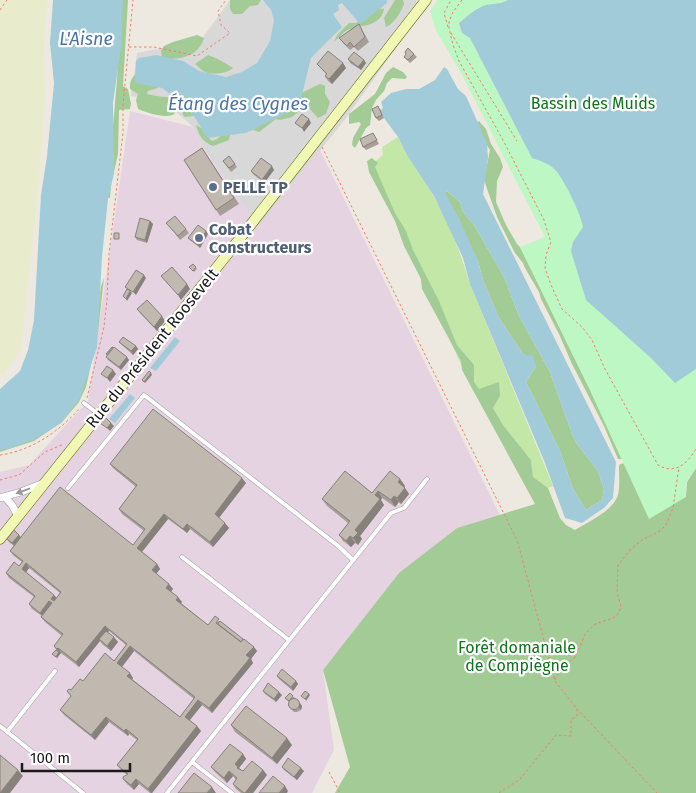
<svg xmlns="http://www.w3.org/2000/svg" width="696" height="793" viewBox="0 0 696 793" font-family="'Fira Sans',sans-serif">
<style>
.residential{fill:#d9d8d8}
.industrial{fill:#e6d3e1}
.farmland{fill:#e8eccc}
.grass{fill:#c3e7a7}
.forest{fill:#a3cb96}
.park{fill:#bdf7c4}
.water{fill:#a2cbda;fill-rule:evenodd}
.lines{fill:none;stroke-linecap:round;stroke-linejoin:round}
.lane-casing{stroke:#a2a2a2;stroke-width:5}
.street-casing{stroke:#a2a2a2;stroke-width:8}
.secondary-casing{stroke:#5e6d07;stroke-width:11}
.path{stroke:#f67e69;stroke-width:1;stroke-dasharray:2.5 2.5;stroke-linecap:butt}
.lane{stroke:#fff;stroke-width:4}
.street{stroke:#fff;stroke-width:7}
.secondary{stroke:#f1f7b4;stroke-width:10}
.wall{fill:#a69e97;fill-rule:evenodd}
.shaded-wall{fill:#87817b}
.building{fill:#c1b8b0;stroke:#87817b;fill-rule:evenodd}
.oneway{fill:#989898}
.service-dot{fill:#5c6f8a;stroke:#fff;stroke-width:2}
.labels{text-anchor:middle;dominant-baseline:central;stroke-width:4.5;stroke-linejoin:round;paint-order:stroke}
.park-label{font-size:16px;fill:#0e751b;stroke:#fff}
.service-label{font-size:16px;font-weight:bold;fill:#4e5e75;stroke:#fff;text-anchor:start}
.street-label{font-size:16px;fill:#1b1b1b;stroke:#fff}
.water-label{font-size:18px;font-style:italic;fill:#4b75a7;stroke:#fff}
</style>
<rect width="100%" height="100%" fill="#ede9e1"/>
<path class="residential" d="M 230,0 L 416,0 L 423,10 L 346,118 L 259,227 L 201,144 L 193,127 L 166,103 L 131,96 L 137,53 L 201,40 Z"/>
<path class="industrial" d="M 130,111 L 193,127 L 201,144 L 259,226 L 320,150 L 500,515 L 457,528 L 400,573 L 323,670 L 334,750 L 312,793 L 0,793 L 0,472 L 29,465 L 88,401 Z"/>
<path class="farmland" d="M 0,0 L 47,0 L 44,44 L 45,101 L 36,208 L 21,349 L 4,374 L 0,375 Z"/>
<path class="grass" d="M 398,137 C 408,158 423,176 434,197 C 449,224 461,254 470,284 L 553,486 L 548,488 L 533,478 L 531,460 L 503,425 L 493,408 L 500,396 L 473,391 L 371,165 L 383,155 L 382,147 Z"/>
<path class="forest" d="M 122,0 L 128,0 L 123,86 L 128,89 L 131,104 L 130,109 L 119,110 L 118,154 L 111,185 L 110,198 L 107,197 L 117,80 Z
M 230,0 L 261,0 L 258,5 L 250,6 L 242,14 L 233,14 L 230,9 Z
M 395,0 L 403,0 L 404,4 C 401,12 394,24 386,27 L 384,18 Z
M 375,8 L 384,9 C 381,26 363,25 350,29 C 345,30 339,38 334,42 L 337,35 L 349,23 L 356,23 Z
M 197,35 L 204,38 C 198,58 180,59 162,59 L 161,51 L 164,46 L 173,42 Z
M 208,55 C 216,58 226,63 233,68 C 227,74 212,75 205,72 C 201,70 198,66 195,64 Z
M 393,67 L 403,72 L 407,77 L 405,79 L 392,78 L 387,83 L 384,91 L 376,100 L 372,108 L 370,125 L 366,128 L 355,148 L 352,145 L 353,138 L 361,124 L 359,122 L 349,124 L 349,114 L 375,94 L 386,73 Z
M 137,73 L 155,83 L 158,88 L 148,91 L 147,94 C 171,100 175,93 195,112 L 193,116 L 185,117 L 183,115 L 182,108 L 180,107 L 173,115 C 162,118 148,113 138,109 L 136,100 L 138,94 L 130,89 C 130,81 131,78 137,73 Z
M 320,84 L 325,86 L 325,94 L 330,102 L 326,114 L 318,118 L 309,108 L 302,109 L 292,117 L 280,120 L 276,119 L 259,132 L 253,130 L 244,132 L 295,96 Z
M 479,121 L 486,129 L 491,144 L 500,158 L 503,167 L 497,181 L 496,202 L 506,225 L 517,244 L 520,247 L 624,459 L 618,459 L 604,426 L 572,364 L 559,334 L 541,299 L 539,292 L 525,268 L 523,263 L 515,253 L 497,217 L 484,180 L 490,150 L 475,127 L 475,124 Z
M 196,125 L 205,130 L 209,138 L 212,141 L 217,139 L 225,132 L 230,135 L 229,140 L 213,146 C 203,142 199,136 196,125 Z
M 372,158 L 378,163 L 375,167 L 395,213 L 406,231 L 413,250 L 439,301 L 457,345 L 474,365 L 474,382 L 479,389 L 499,382 L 500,396 L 493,408 L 503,425 L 531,460 L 533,477 L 548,488 L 560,518 L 566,525 L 575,530 C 588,522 613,511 618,495 C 620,486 619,476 619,466 L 620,464 L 626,463 L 686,497 L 687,482 L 696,468 L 696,793 L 335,793 L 350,767 L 323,670 L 399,573 L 457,528 L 535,504 L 462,370 L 461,361 L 422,289 L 421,279 L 404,246 L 395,221 L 369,172 L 367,161 Z
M 447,191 L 460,202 L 463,212 L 474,225 L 504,277 L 519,316 L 550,372 L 572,434 L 577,444 L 598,471 L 604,489 L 602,500 L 586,510 L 573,489 L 560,451 L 526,382 L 536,366 L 523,354 L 499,318 L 483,280 L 478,261 L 444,193 Z
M 104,278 L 98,333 L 86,387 L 79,402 L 62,422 L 34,441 L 0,452 L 0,446 L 96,322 L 101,286 Z"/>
<path class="park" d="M 438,0 L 696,0 L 696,468 L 686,482 L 686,497 L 649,519 L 588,386 L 520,247 L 545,237 L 460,71 L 436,31 L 430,11 Z"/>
<path class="water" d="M 53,0 L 123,0 L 121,48 L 113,103 L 114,173 L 108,199 L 102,257 L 97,347 L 80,398 L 61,423 L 35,439 L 8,449 L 0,450 L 0,389 L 20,371 L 28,350 L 34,320 L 41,195 L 47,156 L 54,83 L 50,43 Z
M 263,0 L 387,0 L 387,3 L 360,24 L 342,3 L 338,5 L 339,10 L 333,14 L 342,27 L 311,58 L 299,107 L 246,133 L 207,138 L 196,119 L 187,107 L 162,88 L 135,83 L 136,61 L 139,58 L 156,55 L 183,61 L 199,71 L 226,77 L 242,72 L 257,63 L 270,41 L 274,20 L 271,10 Z
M 508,0 L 696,0 L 696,369 L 675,383 L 651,358 L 586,300 L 571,251 L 573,242 L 583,227 C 581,214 565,182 557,172 C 551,164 541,161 532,158 L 470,38 L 462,33 L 459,23 C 466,17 474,10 483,6 C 491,3 500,5 508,0 Z
M 444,67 L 447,69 L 458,89 L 466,96 L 487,143 L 488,158 L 483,194 L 616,462 L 613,498 L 604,508 L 582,523 L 565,518 L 545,463 L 470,284 L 463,258 L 434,196 L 407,155 L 398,137 L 384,118 L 380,110 L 383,108 L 381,102 L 391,93 L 406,89 L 419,89 L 435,80 ZM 447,191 L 460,202 L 463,212 L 474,225 L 504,277 L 519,316 L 550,372 L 572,434 L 577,444 L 598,471 L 604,489 L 602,500 L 586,510 L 573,489 L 560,451 L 526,382 L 536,366 L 533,356 L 523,354 L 499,318 L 483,280 L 478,261 L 459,218 L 445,193 Z
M 175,337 L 180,341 L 156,371 L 150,368 Z
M 130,394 L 135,398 L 115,423 L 109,419 Z"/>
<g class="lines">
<defs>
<path id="lane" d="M 84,403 L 98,414
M 68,488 L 144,395 L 337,545 L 353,560
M 182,557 L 289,640
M 0,726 L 83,793
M 7,732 L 55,671
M 192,762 L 232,793
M 167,793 L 391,513 L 404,508 L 427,479"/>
<path id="street" d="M 5,497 L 12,505 L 18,516
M 0,498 L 21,492 L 44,483"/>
<path id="secondary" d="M 0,539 L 245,232 L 426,0"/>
</defs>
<use href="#lane" class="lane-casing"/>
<use href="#street" class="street-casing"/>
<use href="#secondary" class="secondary-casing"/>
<path class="path" d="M 462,0 L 453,12 L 449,22 L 449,28 L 453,45 L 459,61 L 504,142 L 544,220 L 551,242 L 546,255 L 545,268 L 551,285 L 562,309 L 582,327 L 592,340 L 605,369 L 658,465 C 675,475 687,464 696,449
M 0,10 L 7,0
M 448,27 L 444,13 L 451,0
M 451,33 L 517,141
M 129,47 L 154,47 L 197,56 L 230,33 L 221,25 L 218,11 L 226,0
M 322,147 L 517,540 L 555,681 L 577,709 L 657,793
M 87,398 L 104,327 L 107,300 L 109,254 L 123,133 L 123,105 L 133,0
M 0,455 C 31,451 60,431 80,408
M 0,480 L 19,475 L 45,452 L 64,444
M 555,680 L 562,665 L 574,659 L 586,633 L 595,624 L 613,618 L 618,614 L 621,607 L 617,592 L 618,565 L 631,549 L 642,540 L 660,531 L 666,525 L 673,508 L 679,467
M 329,772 L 340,793
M 499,793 L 520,779 L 556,735 L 571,736 L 571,720 L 577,716 L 577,709"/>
<use href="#lane" class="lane"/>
<use href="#street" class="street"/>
<use href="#secondary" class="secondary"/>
</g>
<path class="wall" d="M 359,24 L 369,42 L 358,51 L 354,47 L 350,50 L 343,43 L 339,38 Z
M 414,54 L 417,57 L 410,63 L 404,57 Z
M 348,59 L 364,60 L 366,63 L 361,70 L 350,63 Z
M 343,63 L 346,68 L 332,84 L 328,81 L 325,76 L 326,74 L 317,64 Z
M 380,109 L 384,118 L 379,121 L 376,118 Z
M 373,133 L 379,144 L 366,150 L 363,147 Z
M 202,148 L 239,204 L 220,216 L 184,160 Z
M 229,156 L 237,167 L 231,172 L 223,161 Z
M 274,170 L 264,183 L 253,174 L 251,171 Z
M 150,221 L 153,224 L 147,243 L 137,240 L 135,237 Z
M 169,226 L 186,229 L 189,233 L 180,240 Z
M 208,234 L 200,248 L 191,241 L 188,238 Z
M 193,264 L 197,269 L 194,272 L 189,267 Z
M 137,309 L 165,321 L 157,331 L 141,314 Z
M 119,342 L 136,346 L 138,349 L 133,355 L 122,345 Z
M 106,357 L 129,360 L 121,370 L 108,360 Z
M 110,464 L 246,483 L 219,518 L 229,528 L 213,547 L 190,529 L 187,533 L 168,519 L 142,552 L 157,564 L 160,569 L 156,574 L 173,589 L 171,591 L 182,602 L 181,603 L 208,625 L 220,621 L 257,651 L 251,659 L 253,663 L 212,713 L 202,705 L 190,720 L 201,731 L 152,793 L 150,793 L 139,784 L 134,790 L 127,784 L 123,779 L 127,775 L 121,770 L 117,765 L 137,740 L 129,734 L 128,736 L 109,722 L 95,740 L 64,715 L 60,710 L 71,697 L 67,691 L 71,690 L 114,661 L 126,645 L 109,631 L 108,632 L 118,642 L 111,651 L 102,644 L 100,641 L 79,667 L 61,653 L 57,658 L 52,654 L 56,650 L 54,646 L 62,636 L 45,622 L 41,617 L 42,616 L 32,609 L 29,604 L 34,597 L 9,578 L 6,573 L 19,566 L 22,562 L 14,556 L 10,551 L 14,546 L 9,542 L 7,539 L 19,535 L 21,537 L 133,545 L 144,531 L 122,514 L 119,509 L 136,487 L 113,468 ZM 29,568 L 60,593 L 57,598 L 26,572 ZM 134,651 L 194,699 L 180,717 L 132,679 L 133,678 L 122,667 Z
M 400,479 L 405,486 L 404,487 L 409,494 L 401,504 L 399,502 L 395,507 L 382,498 L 381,500 L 384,505 L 360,536 L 362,539 L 358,545 L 355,543 L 351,547 L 343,541 L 339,535 L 348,523 L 327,506 L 322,499 L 372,493 Z
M 277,676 L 296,681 L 298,684 L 293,691 L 279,679 Z
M 263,691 L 282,695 L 276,702 L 265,694 Z
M 295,697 L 294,698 L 297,699 L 302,706 L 301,710 L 297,712 L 294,712 L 290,708 L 288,705 L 289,702 L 285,698 Z
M 231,725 L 292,745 L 277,764 L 235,732 Z
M 243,754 L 246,759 L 239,768 L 240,769 L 243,771 L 263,770 L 267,775 L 253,793 L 241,793 L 236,789 L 233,784 L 236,780 L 233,776 L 227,783 L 215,772 L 211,767 Z
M 282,767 L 304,771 L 297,780 L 284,770 Z"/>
<path class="shaded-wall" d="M 364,60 L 366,63 L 361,70 L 358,67 Z
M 343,63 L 346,68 L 332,84 L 329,79 Z
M 309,119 L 311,123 L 304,132 L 302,128 Z
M 272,166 L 274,170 L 264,183 L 262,180 Z
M 150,221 L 153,224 L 147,243 L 145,240 Z
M 206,231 L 208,234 L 200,248 L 198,245 Z
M 144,275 L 146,278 L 136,295 L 133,292 Z
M 187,284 L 190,289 L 181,300 L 178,295 Z
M 130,291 L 132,293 L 127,301 L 126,299 Z
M 162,316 L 165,321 L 157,331 L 154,327 Z
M 136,346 L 138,349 L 133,355 L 131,351 Z
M 127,357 L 129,360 L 121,370 L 119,367 Z
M 113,370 L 116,374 L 110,382 L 107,378 Z
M 151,373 L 152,375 L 145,383 L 144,382 Z
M 111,423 L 114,426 L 110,431 L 107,428 Z
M 242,478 L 246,483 L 218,519 L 215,514 Z
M 400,479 L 405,486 L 402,489 L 398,482 Z
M 405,488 L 409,494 L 401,504 L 397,498 Z
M 378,491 L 382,498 L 381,500 L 384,505 L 360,536 L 362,539 L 358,545 L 353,538 L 355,530 Z
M 394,496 L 399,502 L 395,507 L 391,500 Z
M 164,514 L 168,519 L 141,553 L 137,548 Z
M 225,523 L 229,528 L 213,547 L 210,542 Z
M 187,524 L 190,529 L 187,533 L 183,529 Z
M 19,535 L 21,538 L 15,546 L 12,543 Z
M 350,536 L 355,543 L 351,547 L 346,541 Z
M 26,563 L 29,568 L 25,574 L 22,569 Z
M 157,564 L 160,569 L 155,575 L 152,570 Z
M 169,584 L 173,589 L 170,593 L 166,588 Z
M 54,595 L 58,600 L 54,604 L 51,599 Z
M 178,597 L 182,602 L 180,605 L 176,600 Z
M 49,601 L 53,606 L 44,618 L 40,613 Z
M 105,626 L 109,631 L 101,641 L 99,639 L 100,641 L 79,667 L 76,662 Z
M 114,637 L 118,642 L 111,651 L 107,646 Z
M 130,646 L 134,651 L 121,668 L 117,663 Z
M 254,647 L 257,651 L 251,659 L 253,663 L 212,713 L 209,708 L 246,655 Z
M 58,648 L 61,653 L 57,658 L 56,657 L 59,652 L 57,649 Z
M 130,673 L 133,678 L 131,681 L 127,676 Z
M 296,681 L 298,684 L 293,691 L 291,687 Z
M 279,692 L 282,695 L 276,702 L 274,699 Z
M 309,694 L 310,695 L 306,701 L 305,699 Z
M 297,699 L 302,706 L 301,710 L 298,706 Z
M 198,700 L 202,705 L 188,722 L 185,717 Z
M 106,717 L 109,722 L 95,740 L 91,735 Z
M 197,726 L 201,731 L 152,793 L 151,793 L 148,789 Z
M 126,729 L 129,734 L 128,736 L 124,731 Z
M 287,738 L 292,745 L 277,764 L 272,758 Z
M 243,754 L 246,759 L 239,768 L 242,771 L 241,773 L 235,764 Z
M 301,768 L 304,771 L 297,780 L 294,777 Z
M 18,770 L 23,776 L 10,793 L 0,793 Z
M 263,770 L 267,775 L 253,793 L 245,793 Z
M 229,771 L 233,776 L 227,783 L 224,778 Z
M 136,779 L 139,784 L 134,790 L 131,785 Z
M 285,786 L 288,791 L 287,793 L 279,793 Z
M 212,787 L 216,793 L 207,793 Z"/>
<path class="building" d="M 359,24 L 365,37 L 354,47 L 350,42 L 347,46 L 339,38 Z
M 408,48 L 414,54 L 408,60 L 404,57 L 406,54 L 405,52 Z
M 328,51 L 343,63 L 329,79 L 325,76 L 327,74 L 317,64 Z
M 354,52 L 364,60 L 358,67 L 348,59 Z
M 378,106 L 382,115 L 376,118 L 372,109 Z
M 302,114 L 309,119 L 302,128 L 295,123 Z
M 373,133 L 377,140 L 363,147 L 360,139 Z
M 202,148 L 234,198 L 216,210 L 184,160 Z
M 229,156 L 235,164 L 229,168 L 223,161 Z
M 261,158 L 272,166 L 262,180 L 251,171 Z
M 175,216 L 186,229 L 178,236 L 166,223 Z
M 140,218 L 150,221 L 145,240 L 135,237 Z
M 198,225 L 206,231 L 198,245 L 188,238 Z
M 114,233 L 119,233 L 119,239 L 114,239 Z
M 193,264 L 196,267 L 193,271 L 189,267 Z
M 172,267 L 187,284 L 178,295 L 161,276 Z
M 136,270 L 144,275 L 133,292 L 125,287 Z
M 127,289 L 130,291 L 126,299 L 123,296 Z
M 147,300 L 162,316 L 154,327 L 137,309 Z
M 123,337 L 136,346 L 131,351 L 119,342 Z
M 112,347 L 113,347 L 107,355 L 106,354 Z
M 114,347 L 127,357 L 119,367 L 106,357 Z
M 107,366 L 113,370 L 107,378 L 101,374 Z
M 149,371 L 151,373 L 144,382 L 142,380 Z
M 153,409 L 242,478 L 215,514 L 225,523 L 210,542 L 187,524 L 183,529 L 164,514 L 137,548 L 157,564 L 152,570 L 169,584 L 166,588 L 178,597 L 176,600 L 208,625 L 215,616 L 219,619 L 216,623 L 241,642 L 244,639 L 254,647 L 246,655 L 250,658 L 209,708 L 198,700 L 185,717 L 197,726 L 148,789 L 136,779 L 131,785 L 123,779 L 123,777 L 128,774 L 117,765 L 138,739 L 126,729 L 124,731 L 106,717 L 91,735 L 60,710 L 71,696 L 67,691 L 69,689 L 71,690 L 80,679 L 83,681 L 105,653 L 114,661 L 127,644 L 105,626 L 76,662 L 58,648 L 57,649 L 54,646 L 63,634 L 41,617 L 52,603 L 49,601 L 40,613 L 29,604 L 35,596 L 6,573 L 14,562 L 19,566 L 23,561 L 10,551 L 60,487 L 133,545 L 145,529 L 119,509 L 137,485 L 110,464 ZM 26,563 L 61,592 L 54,601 L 51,599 L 54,595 L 22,569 ZM 130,646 L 195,697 L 180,717 L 127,676 L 130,673 L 117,663 Z
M 105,417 L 111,423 L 107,428 L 100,423 Z
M 345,471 L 372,493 L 390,471 L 400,479 L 398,482 L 405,488 L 397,498 L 394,496 L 391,500 L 378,491 L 375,495 L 380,499 L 355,530 L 358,533 L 353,538 L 350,536 L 346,541 L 339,535 L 350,521 L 322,499 Z
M 14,530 L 19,535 L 12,543 L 7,539 Z
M 220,621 L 243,639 L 241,642 L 218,624 Z
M 106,631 L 114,637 L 107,646 L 99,639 Z
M 56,650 L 59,652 L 56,657 L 52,654 Z
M 282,669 L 296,681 L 291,687 L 277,676 Z
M 268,683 L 279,692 L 274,699 L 263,691 Z
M 305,691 L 309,694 L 305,699 L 301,696 Z
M 290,693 L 293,696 L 289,701 L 285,698 Z
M288.5 704a5.5 5.5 0 1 1 11 0a5.5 5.5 0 1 1-11 0Z
M 246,706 L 287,738 L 272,758 L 231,725 Z
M 230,744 L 243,754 L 235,764 L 238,767 L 237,768 L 243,771 L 252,761 L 263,770 L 245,793 L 244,793 L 233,784 L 237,778 L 229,771 L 224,778 L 211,767 Z
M 0,755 L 18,770 L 0,793 Z
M 288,758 L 301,768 L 294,777 L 282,767 Z
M 194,773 L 212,787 L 207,793 L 178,793 Z
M 273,776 L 285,786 L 279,793 L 259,793 Z"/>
<defs><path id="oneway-solid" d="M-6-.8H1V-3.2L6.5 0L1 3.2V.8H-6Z" transform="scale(1.25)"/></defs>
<use class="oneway" href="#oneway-solid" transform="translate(23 491) rotate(160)"/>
<g class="service-dot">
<circle cx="213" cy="187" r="5"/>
<circle cx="199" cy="238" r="5"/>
</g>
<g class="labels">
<g class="park-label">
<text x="593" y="103">Bassin des Muids</text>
<text x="517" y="647">Forêt domaniale<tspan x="517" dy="18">de Compiègne</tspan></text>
</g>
<g class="service-label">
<text x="223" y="187">PELLE TP</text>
<text x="209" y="229">Cobat<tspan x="209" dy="18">Constructeurs</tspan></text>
</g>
<g class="street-label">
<text transform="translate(152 348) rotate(-51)">Rue du Président Roosevelt</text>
</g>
<g class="water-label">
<text x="86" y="39">L'Aisne</text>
<text x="238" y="104">Étang des Cygnes</text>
</g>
</g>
<path d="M22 763v8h108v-8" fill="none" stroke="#1b1b1b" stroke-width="2.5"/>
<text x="30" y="763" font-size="15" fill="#1b1b1b" stroke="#ffffff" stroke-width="4" paint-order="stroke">100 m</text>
</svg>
